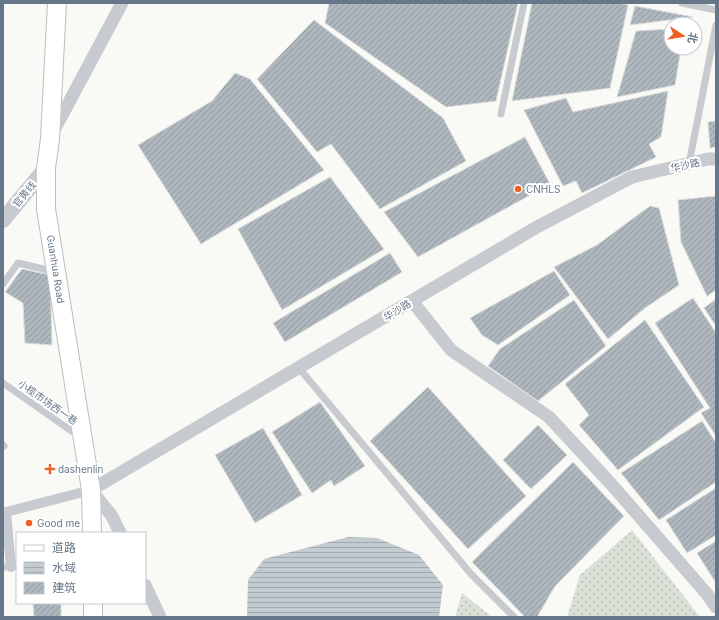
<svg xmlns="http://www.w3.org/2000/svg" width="719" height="620" viewBox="0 0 719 620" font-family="Inter,'Noto Sans SC',sans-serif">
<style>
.grass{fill:url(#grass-dots)}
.water{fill:url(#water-rules)}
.building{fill:url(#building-hatch);stroke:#dbdbd9}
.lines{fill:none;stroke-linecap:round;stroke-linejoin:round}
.secondary-casing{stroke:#b9bec3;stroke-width:20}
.service{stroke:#c7cace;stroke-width:7}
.pedestrian{stroke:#c7cace;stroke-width:10}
.minor{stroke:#c7cace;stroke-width:13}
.tertiary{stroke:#c7cace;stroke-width:16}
.secondary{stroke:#fff;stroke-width:18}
.poi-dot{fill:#ed6122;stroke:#fff;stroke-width:1.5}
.labels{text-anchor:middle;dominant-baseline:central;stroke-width:4;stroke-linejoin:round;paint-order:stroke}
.street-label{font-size:10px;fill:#667789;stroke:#fff}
.poi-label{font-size:10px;fill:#667789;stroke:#fff;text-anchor:start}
</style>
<defs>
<pattern id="grass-dots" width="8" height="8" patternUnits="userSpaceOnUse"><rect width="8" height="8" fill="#dae1d7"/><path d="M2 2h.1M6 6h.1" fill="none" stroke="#b5bbb4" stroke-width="1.8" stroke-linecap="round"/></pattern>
<pattern id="water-rules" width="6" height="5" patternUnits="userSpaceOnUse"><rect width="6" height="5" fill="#c1cbd0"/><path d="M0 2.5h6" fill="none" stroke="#a1aaaf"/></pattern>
<pattern id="building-hatch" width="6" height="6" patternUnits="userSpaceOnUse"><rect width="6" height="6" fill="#afb7be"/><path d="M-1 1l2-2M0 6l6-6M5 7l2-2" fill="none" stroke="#929aa0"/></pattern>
</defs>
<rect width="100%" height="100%" fill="#f9f9f6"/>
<path class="grass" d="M 632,530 L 700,617 L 567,617 L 580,575 Z
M 462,593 L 492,617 L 455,617 Z"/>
<path class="water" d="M 348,537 L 377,538 L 419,555 L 443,585 L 439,617 L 247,617 L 248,580 L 264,559 Z"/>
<path class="building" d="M 329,3 L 518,3 L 496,101 L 446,107 L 325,23 Z
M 532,3 L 620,3 L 628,5 L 610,88 L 512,101 Z
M 635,6 L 693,17 L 630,25 Z
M 314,20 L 443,118 L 466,161 L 380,209 L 331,144 L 317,152 L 257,79 Z
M 671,29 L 671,48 L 681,48 L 675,85 L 617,97 L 636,31 Z
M 235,73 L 250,79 L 324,170 L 201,244 L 138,145 L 212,101 Z
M 668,91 L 661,137 L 649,144 L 656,157 L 582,193 L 576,181 L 563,186 L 524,110 L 566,98 L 573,112 Z
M 716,121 L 716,147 L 710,148 L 708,122 Z
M 525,137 L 550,184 L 418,257 L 384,212 Z
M 330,177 L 384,249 L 282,310 L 238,229 Z
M 716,196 L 716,290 L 707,296 L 681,242 L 678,200 Z
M 650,206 L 659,208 L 679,285 L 645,308 L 608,339 L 554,267 L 597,245 Z
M 390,253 L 402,272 L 285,342 L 273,323 Z
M 22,269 L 50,275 L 52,345 L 25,343 L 23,303 L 5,292 Z
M 554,271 L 570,295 L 498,345 L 482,335 L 470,318 Z
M 693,298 L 716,333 L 716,436 L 701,413 L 710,408 L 655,323 Z
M 716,299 L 716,326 L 704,308 Z
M 574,300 L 606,346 L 538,401 L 488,366 L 500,349 Z
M 645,320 L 704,407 L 618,470 L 579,425 L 589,415 L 565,384 Z
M 428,387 L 526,496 L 468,549 L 370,441 Z
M 320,402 L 365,466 L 334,486 L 331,480 L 312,493 L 272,432 Z
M 702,421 L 716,443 L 716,482 L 659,520 L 621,473 Z
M 538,425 L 567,455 L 531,489 L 503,460 Z
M 263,428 L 302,495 L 255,523 L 215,455 Z
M 573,462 L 624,516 L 555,586 L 537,617 L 525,617 L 472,562 Z
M 716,488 L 716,535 L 687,553 L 666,520 Z
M 716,541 L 716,583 L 697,553 Z
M 33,603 L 61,603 L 61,617 L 34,617 Z"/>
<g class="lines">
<defs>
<path id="secondary" d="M 57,3 L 50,139 L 46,168 L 46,209 L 91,490 L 92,533
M 93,603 L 93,617"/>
</defs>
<use href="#secondary" class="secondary-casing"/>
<path class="service" d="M 682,3 L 716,10
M 501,114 L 524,3
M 689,164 L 716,25
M 3,284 L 18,263 L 56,272
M 299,368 L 471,574 L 514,617
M 3,383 L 80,437
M 3,445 L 4,446
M 3,567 L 17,566"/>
<path class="pedestrian" d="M 11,567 L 6,512 L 91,490"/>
<path class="minor" d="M 52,134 L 122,3
M 412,301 L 451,350 L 549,417 L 612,485 L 707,594 L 716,607
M 120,533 L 112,516 L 91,490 L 537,227 L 632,177 L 708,159 L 716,159
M 145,585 L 160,617"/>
<path class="tertiary" d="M 3,220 L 46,168"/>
<use href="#secondary" class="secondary"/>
</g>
<g class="poi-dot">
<circle cx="518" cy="189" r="4"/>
<path d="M48 463h4v4h4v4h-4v4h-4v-4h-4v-4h4z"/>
<circle cx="29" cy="523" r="4"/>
</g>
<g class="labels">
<g class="street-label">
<text transform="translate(685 165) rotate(-13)">华沙路</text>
<text transform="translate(24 194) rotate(-50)">官黄线</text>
<text transform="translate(56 269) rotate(81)">Guanhua Road</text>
<text transform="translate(397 310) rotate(-31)">华沙路</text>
<text transform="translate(48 402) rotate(35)">小榄市场西一巷</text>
</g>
<g class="poi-label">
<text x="526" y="189">CNHLS</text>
<text x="58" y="469">dashenlin</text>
<text x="37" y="523">Good me</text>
</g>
</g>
<rect width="719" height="620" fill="none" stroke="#667789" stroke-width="8"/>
<rect x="16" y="532" width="130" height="72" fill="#ffffff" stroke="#c2c9d0"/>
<rect x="24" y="545" width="20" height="6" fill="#ffffff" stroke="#c2c9d0"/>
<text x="52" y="552" font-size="12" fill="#667789">道路</text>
<rect x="24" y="562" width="20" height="12" fill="url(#water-rules)" stroke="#c2c9d0"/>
<text x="52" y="572" font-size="12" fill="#667789">水域</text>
<rect x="24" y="582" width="20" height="12" fill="url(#building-hatch)" stroke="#c2c9d0"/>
<text x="52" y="592" font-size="12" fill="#667789">建筑</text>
<g transform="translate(683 36) rotate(102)"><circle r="19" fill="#ffffff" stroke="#c2c9d0"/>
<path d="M0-3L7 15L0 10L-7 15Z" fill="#ed6122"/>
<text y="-6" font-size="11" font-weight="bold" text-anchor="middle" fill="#667789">北</text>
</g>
</svg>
